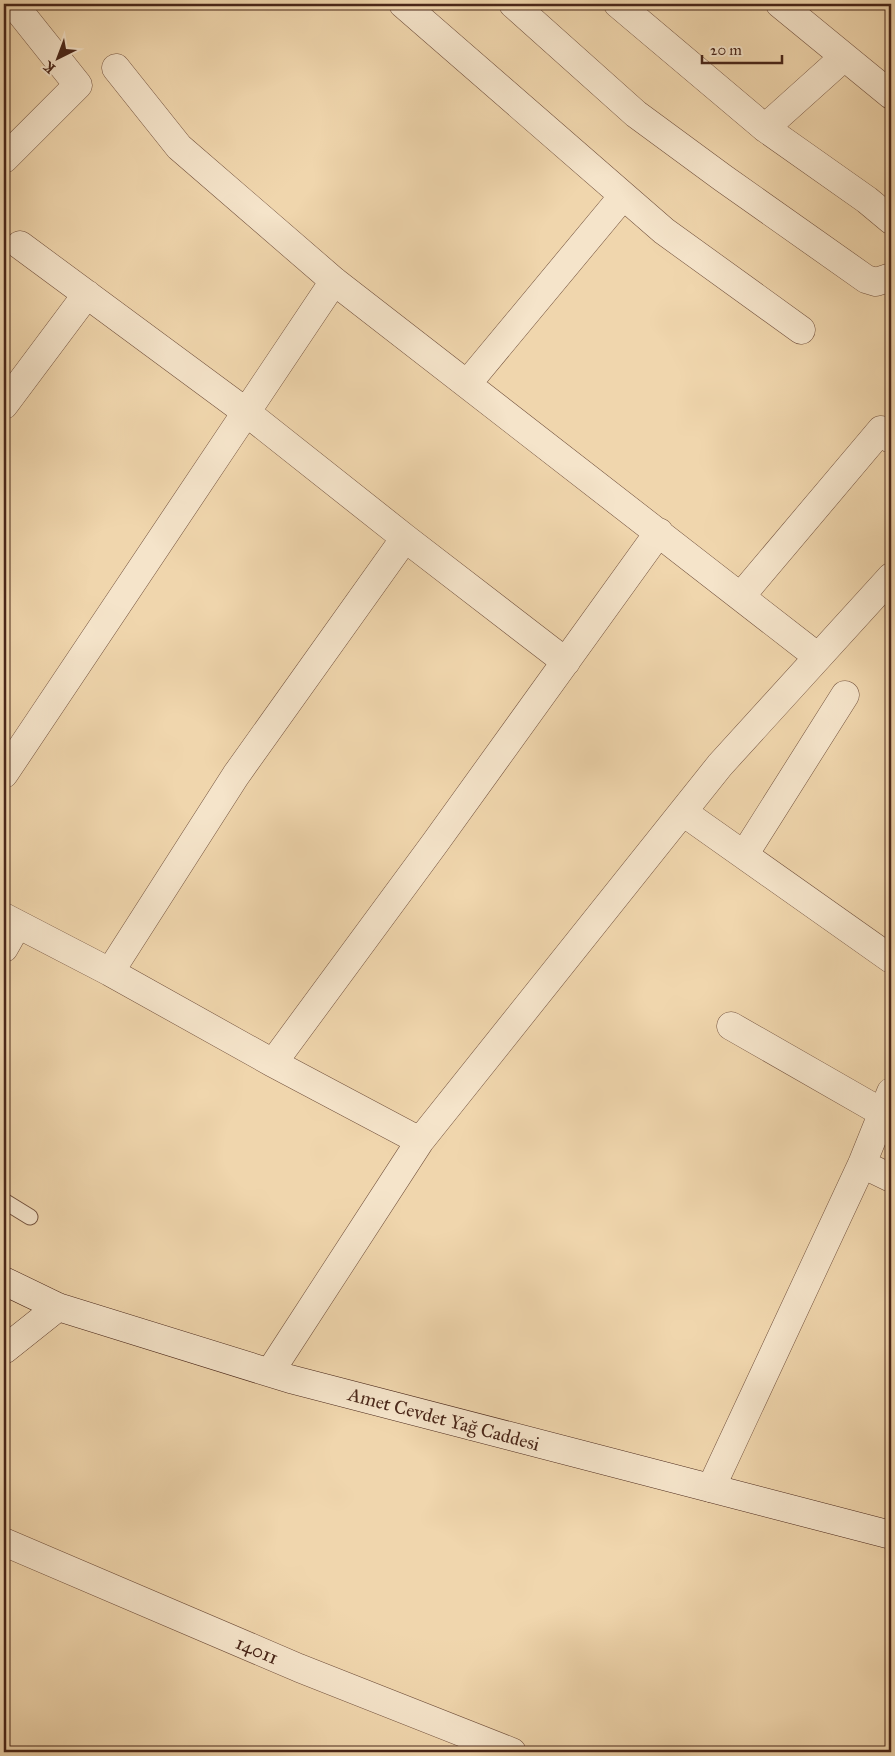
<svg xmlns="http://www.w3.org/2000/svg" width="895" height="1756" viewBox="0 0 895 1756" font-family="'IM FELL Great Primer',serif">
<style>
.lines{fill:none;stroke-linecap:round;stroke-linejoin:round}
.service-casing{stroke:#73523e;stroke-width:17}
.minor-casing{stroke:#73523e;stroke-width:29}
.secondary-casing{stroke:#492619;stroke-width:29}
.service{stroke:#f5e4ca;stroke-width:15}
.minor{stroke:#f5e4ca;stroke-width:28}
.secondary{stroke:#f5e4ca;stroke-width:28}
.labels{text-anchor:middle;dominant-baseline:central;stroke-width:4.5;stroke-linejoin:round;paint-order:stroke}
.street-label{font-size:19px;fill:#492619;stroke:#f5e4ca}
</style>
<rect width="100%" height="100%" fill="#f0d6ad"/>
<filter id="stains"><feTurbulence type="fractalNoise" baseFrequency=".004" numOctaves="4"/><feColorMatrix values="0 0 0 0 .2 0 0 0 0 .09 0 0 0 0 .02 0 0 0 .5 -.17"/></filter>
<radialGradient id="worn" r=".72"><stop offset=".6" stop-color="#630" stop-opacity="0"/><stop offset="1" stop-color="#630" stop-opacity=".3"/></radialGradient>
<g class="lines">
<defs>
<path id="service" d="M 4,1201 L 30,1217"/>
<path id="minor" d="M 403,4 L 664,231 L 801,330
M 513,4 L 636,114 L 723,178 L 866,279 L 876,282 L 891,277
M 618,4 L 765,128 L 867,200 L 891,220
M 780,4 L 891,95
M 116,68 L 179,147 L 334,281 L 818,657
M 765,128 L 844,57
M 4,159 L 78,85 L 15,6 L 16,4
M 20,245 L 246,412 L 405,538 L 566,662
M 467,384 L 623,196
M 4,405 L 87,294
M 741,596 L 881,430 L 891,439
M 4,774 L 334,281
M 683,812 L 891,959
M 744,855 L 845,695
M 4,917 L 110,972 L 273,1063 L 420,1141
M 4,948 L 17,925
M 110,972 L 236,775 L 405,538
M 731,1026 L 883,1113
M 273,1063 L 435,843 L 659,532
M 862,1164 L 891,1178
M 270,1372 L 420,1141 L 720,765 L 891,577
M 711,1488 L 862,1164 L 891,1092
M 4,1542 L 299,1668 L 512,1752"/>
<path id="secondary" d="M 4,1281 L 58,1307 L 290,1379 L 891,1535
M 4,1350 L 58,1307"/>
</defs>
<use href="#service" class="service-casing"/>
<use href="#minor" class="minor-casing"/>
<use href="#secondary" class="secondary-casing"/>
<use href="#service" class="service"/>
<use href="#minor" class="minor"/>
<use href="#secondary" class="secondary"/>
</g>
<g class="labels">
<g class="street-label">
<text transform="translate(444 1419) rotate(15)">Amet Cevdet Yağ Caddesi</text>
<text transform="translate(257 1650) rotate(23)">14011</text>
</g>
</g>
<rect width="895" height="1756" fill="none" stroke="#f0d6ad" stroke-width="20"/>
<rect x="5" y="5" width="885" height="1746" fill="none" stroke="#492619" stroke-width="2.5"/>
<rect x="10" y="10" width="875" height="1736" fill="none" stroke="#492619"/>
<g transform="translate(58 58) rotate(222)" stroke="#f5e4ca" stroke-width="4" paint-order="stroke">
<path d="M0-4L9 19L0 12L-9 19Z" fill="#492619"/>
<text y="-8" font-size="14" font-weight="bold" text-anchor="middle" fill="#492619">K</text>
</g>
<path d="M702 55v8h80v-8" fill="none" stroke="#492619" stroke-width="2.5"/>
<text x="710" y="55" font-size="15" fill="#492619" stroke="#f5e4ca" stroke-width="4" paint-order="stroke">20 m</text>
<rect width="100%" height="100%" filter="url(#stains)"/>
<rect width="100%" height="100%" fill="url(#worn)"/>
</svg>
